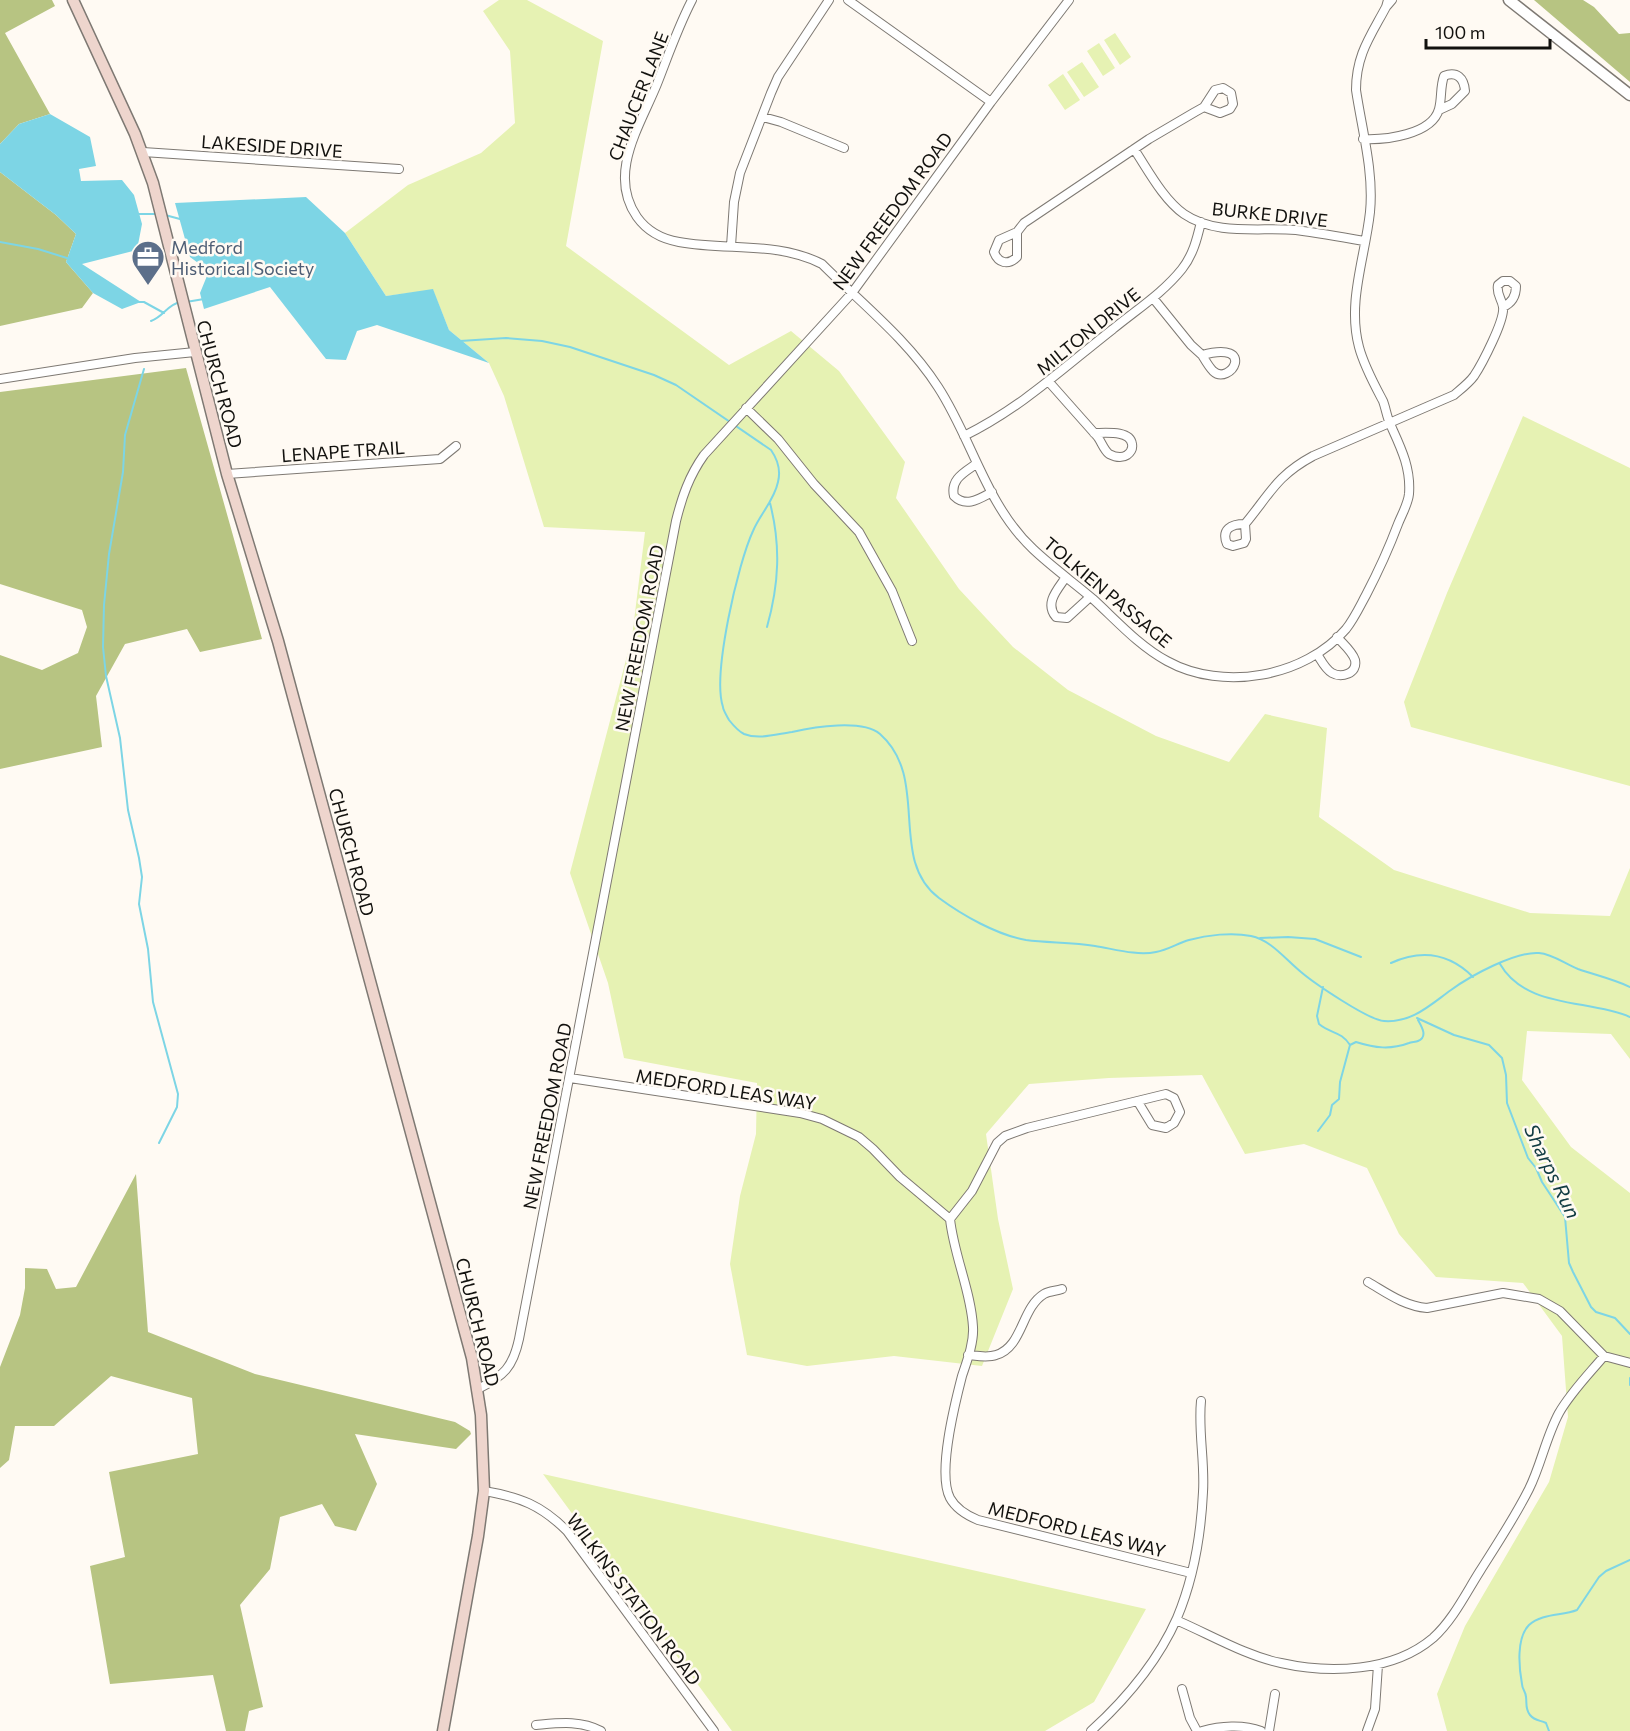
<svg xmlns="http://www.w3.org/2000/svg" width="1630" height="1731" viewBox="0 0 1630 1731" font-family="Commissioner,sans-serif">
<style>
.green{fill:#e6f2b3}
.forest{fill:#b7c482}
.water{fill:#7dd5e5}
.lines{fill:none;stroke-linecap:round;stroke-linejoin:round}
.stream{stroke:#7dd5e5;stroke-width:2}
.minor-casing{stroke:#7e7973;stroke-width:10}
.tertiary-casing{stroke:#7e7973;stroke-width:13}
.secondary-casing{stroke:#7e7973;stroke-width:13}
.minor{stroke:#fff;stroke-width:8}
.tertiary{stroke:#fff;stroke-width:10}
.secondary{stroke:#eed5cd;stroke-width:10}
.labels{text-anchor:middle;dominant-baseline:central;stroke-width:5;stroke-linejoin:round;paint-order:stroke}
.street-label{font-size:18px;fill:#12110e;stroke:#fffaf3}
.service-label{font-size:18px;fill:#4e5e75;stroke:#fffaf3;text-anchor:start}
.water-label{font-size:20px;font-style:italic;fill:#113b42;stroke:#fffaf3}
</style>
<rect width="100%" height="100%" fill="#fffaf3"/>
<path class="green" d="M 499,0 L 527,0 L 603,41 L 566,246 L 729,365 L 791,331 L 839,371 L 905,462 L 896,498 L 959,589 L 1013,647 L 1068,690 L 1156,736 L 1229,762 L 1265,714 L 1327,728 L 1319,817 L 1394,870 L 1530,913 L 1610,916 L 1630,868 L 1630,1059 L 1611,1034 L 1527,1031 L 1522,1080 L 1571,1147 L 1630,1193 L 1630,1731 L 1447,1731 L 1437,1694 L 1465,1626 L 1549,1482 L 1568,1417 L 1562,1336 L 1523,1283 L 1436,1277 L 1399,1234 L 1367,1168 L 1304,1144 L 1245,1154 L 1202,1075 L 1109,1078 L 1029,1084 L 986,1134 L 998,1219 L 1013,1289 L 982,1366 L 894,1356 L 807,1366 L 747,1355 L 730,1264 L 740,1196 L 756,1134 L 757,1083 L 624,1058 L 608,983 L 570,873 L 632,637 L 645,532 L 544,527 L 504,396 L 489,363 L 449,330 L 433,290 L 386,296 L 345,233 L 408,185 L 481,153 L 515,123 L 510,51 L 483,11 Z
M 1115,33 L 1131,57 L 1120,65 L 1104,40 Z
M 1099,43 L 1115,68 L 1103,76 L 1087,51 Z
M 1082,62 L 1099,87 L 1084,97 L 1067,72 Z
M 1063,74 L 1080,100 L 1065,110 L 1048,85 Z
M 1523,416 L 1630,468 L 1630,786 L 1411,727 L 1404,702 L 1447,593 Z
M 543,1474 L 1146,1609 L 1094,1702 L 1045,1731 L 732,1731 Z"/>
<path class="forest" d="M 0,0 L 52,0 L 55,6 L 5,33 L 50,114 L 19,124 L 0,144 Z
M 1534,0 L 1583,0 L 1594,7 L 1619,34 L 1630,33 L 1630,82 Z
M 0,172 L 56,215 L 76,234 L 66,262 L 93,293 L 82,308 L 0,326 Z
M 186,368 L 262,639 L 200,652 L 187,629 L 125,644 L 96,696 L 102,747 L 0,769 L 0,655 L 42,670 L 78,653 L 87,627 L 82,610 L 0,584 L 0,392 Z
M 136,1174 L 148,1332 L 255,1374 L 455,1422 L 470,1431 L 471,1434 L 456,1449 L 355,1434 L 377,1484 L 356,1531 L 335,1526 L 322,1504 L 280,1517 L 270,1569 L 240,1605 L 263,1707 L 249,1711 L 245,1731 L 226,1731 L 213,1675 L 110,1684 L 90,1566 L 125,1557 L 109,1472 L 198,1454 L 192,1398 L 111,1376 L 54,1426 L 15,1426 L 9,1460 L 0,1468 L 0,1367 L 20,1315 L 25,1288 L 25,1268 L 47,1269 L 56,1289 L 76,1287 Z"/>
<path class="water" d="M 50,114 L 90,137 L 96,166 L 79,169 L 81,181 L 122,180 L 134,195 L 142,224 L 137,250 L 82,264 L 141,302 L 122,309 L 93,293 L 66,262 L 76,234 L 56,215 L 0,172 L 0,144 L 19,124 Z
M 306,197 L 345,233 L 386,296 L 433,289 L 449,330 L 489,363 L 377,325 L 357,331 L 346,360 L 326,359 L 270,287 L 204,309 L 200,293 L 209,271 L 190,257 L 175,203 Z"/>
<g class="lines">
<path class="stream" d="M 138,214 L 156,214
M 165,215 L 180,219
M 0,242 L 38,249 L 70,259
M 139,302 L 144,302 L 164,313
M 186,302 L 204,299
M 151,321 C 164,316 167,305 180,302
M 460,341 L 506,338 L 542,341 L 570,347 L 654,375 L 676,385 L 771,450 C 778,460 781,470 778,482 C 774,501 760,514 753,531 C 738,563 712,675 723,707 C 723,710 728,718 729,720 C 733,725 738,731 744,734 C 759,740 777,734 792,732 C 814,727 862,719 880,734 C 931,779 887,859 939,898 C 962,915 997,935 1026,940 C 1048,943 1072,942 1095,946 C 1114,949 1137,956 1156,952 C 1168,950 1178,943 1189,940 C 1207,935 1232,932 1251,936 C 1271,940 1285,959 1301,972 C 1314,983 1368,1020 1384,1021 C 1412,1023 1430,1005 1451,990 C 1470,976 1516,951 1539,953 C 1553,954 1565,964 1578,969 C 1595,975 1613,979 1630,987
M 144,369 L 125,435 L 123,472 L 109,554 L 104,605 L 103,647 L 106,676 L 120,738 L 128,810 L 139,858 L 142,877 L 139,904 L 148,949 L 153,1002 L 178,1094 L 177,1107 L 159,1143
M 767,627 C 779,584 781,546 770,503
M 1260,938 L 1288,937 L 1315,939 L 1361,957
M 1391,963 C 1422,949 1449,953 1473,977
M 1500,964 C 1526,1009 1588,999 1630,1017
M 1323,987 L 1317,1016 L 1319,1024 C 1331,1034 1341,1031 1350,1045
M 1417,1018 L 1454,1035 L 1489,1045 L 1502,1058 L 1506,1075 L 1507,1103 L 1528,1158 L 1536,1168 L 1542,1182 L 1565,1217 L 1569,1263 L 1573,1272 L 1591,1307 L 1596,1312 L 1615,1318 L 1630,1334
M 1350,1045 L 1356,1042 C 1375,1048 1390,1050 1409,1043 C 1411,1042 1416,1042 1418,1041 C 1428,1037 1422,1027 1418,1020
M 1318,1131 L 1330,1115 L 1332,1105 L 1339,1099 L 1340,1082 L 1350,1045
M 1630,1378 L 1630,1385
M 1549,1731 L 1546,1723 C 1540,1720 1535,1721 1530,1715 C 1525,1709 1527,1704 1526,1697 C 1526,1692 1522,1689 1522,1684 C 1519,1668 1516,1638 1529,1625 C 1542,1613 1562,1616 1577,1610 L 1599,1577 L 1606,1571 L 1630,1560"/>
<defs>
<path id="minor" d="M 692,0 C 678,27 668,56 657,84 C 640,126 607,174 637,217 C 647,231 662,239 679,242 C 728,251 777,241 822,264 C 862,304 907,339 938,387 C 972,439 986,505 1033,549 C 1052,567 1073,582 1093,599 C 1116,620 1139,646 1167,661 C 1223,692 1305,677 1346,629 C 1354,619 1360,606 1366,595 C 1378,572 1389,548 1398,524 C 1402,514 1408,504 1409,494 C 1411,468 1401,448 1391,426 C 1387,418 1386,409 1383,401 C 1374,384 1364,366 1359,347 C 1347,302 1365,258 1370,212 C 1374,172 1362,130 1356,90 C 1356,55 1370,37 1386,7
M 848,0 L 991,102
M 1388,0 L 1386,7 L 1392,0
M 763,117 L 781,122 L 844,148
M 1363,139 C 1385,140 1432,135 1439,109 C 1442,98 1440,87 1444,76 C 1457,71 1464,78 1465,91 L 1452,104 L 1439,110
M 1134,149 C 1148,170 1163,199 1184,214 C 1216,236 1260,227 1296,230 C 1319,233 1342,237 1364,241
M 143,152 L 399,169
M 1017,232 L 1017,257 C 1008,266 998,263 994,252 L 999,240 L 1017,232 L 1024,223 L 1149,139 L 1195,112 L 1204,107 L 1220,113 L 1230,109 L 1233,104 L 1231,93 L 1223,88 L 1215,90 L 1204,107
M 731,246 L 734,202 L 740,173 L 771,93 L 778,77 L 829,0
M 1153,298 L 1191,345 L 1202,355 C 1258,340 1230,387 1213,371 C 1209,367 1205,360 1202,355
M 0,379 L 135,358 L 195,352
M 1049,382 C 1064,399 1080,417 1096,435 C 1101,440 1103,449 1109,454 C 1115,457 1121,459 1127,455 C 1131,452 1133,449 1132,444 C 1130,430 1105,433 1094,433
M 746,408 L 778,439 L 814,484 L 859,532 L 892,591 L 912,641
M 964,436 C 1021,408 1063,368 1113,329 C 1136,310 1163,293 1182,269 C 1193,255 1197,239 1201,222
M 976,464 C 965,472 950,479 954,496 C 966,508 979,499 992,492
M 227,474 L 440,459 L 456,446
M 1245,524 L 1246,539 L 1244,543 L 1233,546 L 1227,544 C 1221,529 1231,524 1245,524 C 1270,494 1276,476 1313,456 L 1454,395 C 1461,389 1469,383 1474,376 C 1482,364 1505,320 1503,307 C 1502,299 1496,294 1498,285 L 1503,281 L 1510,281 L 1516,286 C 1516,296 1512,303 1503,307
M 1066,577 C 1058,589 1044,603 1056,617 L 1067,618 L 1090,597
M 1317,654 C 1321,660 1325,669 1332,673 C 1341,678 1358,674 1355,660 C 1352,651 1343,644 1337,637
M 570,1078 L 800,1113 L 822,1119 L 859,1137 L 873,1149 L 900,1177 L 950,1219 C 954,1256 971,1291 973,1327 C 974,1343 967,1361 962,1376 C 955,1403 937,1473 950,1498 C 956,1509 966,1515 978,1520 L 1191,1573
M 950,1219 L 972,1191 L 997,1143 L 1005,1136 L 1027,1128 L 1166,1094 L 1174,1098 L 1180,1112 L 1174,1123 L 1166,1128 L 1152,1125 L 1138,1102
M 1368,1282 C 1387,1293 1404,1306 1427,1308 L 1503,1293 L 1539,1299 L 1560,1311 L 1604,1356 L 1630,1363
M 968,1355 C 978,1356 988,1358 996,1355 C 1023,1347 1021,1308 1044,1294 C 1049,1291 1056,1291 1062,1289
M 478,1389 C 504,1376 513,1367 519,1339 L 676,521 C 682,497 689,476 704,455 L 852,293 L 991,102 L 1069,0
M 484,1491 C 520,1497 541,1505 567,1531 L 714,1731
M 1176,1620 C 1209,1634 1246,1656 1281,1663 C 1330,1674 1393,1672 1433,1638 C 1453,1620 1466,1593 1480,1571 C 1497,1544 1515,1517 1529,1489 C 1541,1465 1546,1437 1559,1413 C 1571,1392 1589,1374 1604,1356
M 1182,1689 L 1190,1718 L 1197,1731
M 536,1725 C 559,1723 580,1720 601,1731
M 1091,1731 C 1125,1700 1158,1661 1177,1618 C 1193,1580 1201,1534 1203,1492 C 1205,1462 1198,1431 1201,1401
M 1202,1731 C 1220,1726 1243,1724 1261,1731
M 1269,1731 L 1275,1694
M 1367,1731 L 1375,1709 L 1378,1665"/>
<path id="tertiary" d="M 1509,0 L 1630,95"/>
<path id="secondary" d="M 73,0 L 135,134 L 153,183 L 227,474 L 278,641 L 472,1358 L 481,1415 L 484,1491 L 478,1536 L 443,1731"/>
</defs>
<use href="#minor" class="minor-casing"/>
<use href="#tertiary" class="tertiary-casing"/>
<use href="#secondary" class="secondary-casing"/>
<use href="#minor" class="minor"/>
<use href="#tertiary" class="tertiary"/>
<use href="#secondary" class="secondary"/>
</g>
<defs>
<symbol id="office-pin" viewBox="-11 -11 22 30"><path d="M0 17L-7.5 6A9.5 9.5 0 1 1 7.5 6Z" fill="#5c6f8a" stroke="#fffaf3"/><path d="M-6-3h4V-5.5h4V-3h4V5H-6ZM-1-4.5V-3h2v-1.5ZM-6 0V1H6V0Z" fill="#fff"/></symbol>
</defs>
<g fill-rule="evenodd">
<use href="#office-pin" x="129" y="238" width="38" height="52"/>
</g>
<g class="labels">
<g class="street-label">
<text transform="translate(638 96) rotate(-69)">CHAUCER LANE</text>
<text transform="translate(272 146) rotate(4)">LAKESIDE DRIVE</text>
<text transform="translate(892 211) rotate(-54)">NEW FREEDOM ROAD</text>
<text transform="translate(1270 214) rotate(6)">BURKE DRIVE</text>
<text transform="translate(1088 331) rotate(-39)">MILTON DRIVE</text>
<text transform="translate(220 384) rotate(75)">CHURCH ROAD</text>
<text transform="translate(343 451) rotate(-4)">LENAPE TRAIL</text>
<text transform="translate(1108 592) rotate(40)">TOLKIEN PASSAGE</text>
<text transform="translate(639 638) rotate(-79)">NEW FREEDOM ROAD</text>
<text transform="translate(352 852) rotate(75)">CHURCH ROAD</text>
<text transform="translate(726 1089) rotate(9)">MEDFORD LEAS WAY</text>
<text transform="translate(547 1116) rotate(-79)">NEW FREEDOM ROAD</text>
<text transform="translate(478 1322) rotate(76)">CHURCH ROAD</text>
<text transform="translate(1077 1529) rotate(14)">MEDFORD LEAS WAY</text>
<text transform="translate(634 1599) rotate(53)">WILKINS STATION ROAD</text>
</g>
<g class="service-label">
<text x="171" y="247">Medford<tspan x="171" dy="21">Historical Society</tspan></text>
</g>
<g class="water-label">
<text transform="translate(1553 1171) rotate(64)">Sharps Run</text>
</g>
</g>
<path d="M1426 39v9h124v-9" fill="none" stroke="#12110e" stroke-width="3"/>
<text x="1435" y="39" font-size="18" fill="#12110e" stroke="#fffaf3" stroke-width="4.5" paint-order="stroke">100 m</text>
</svg>
